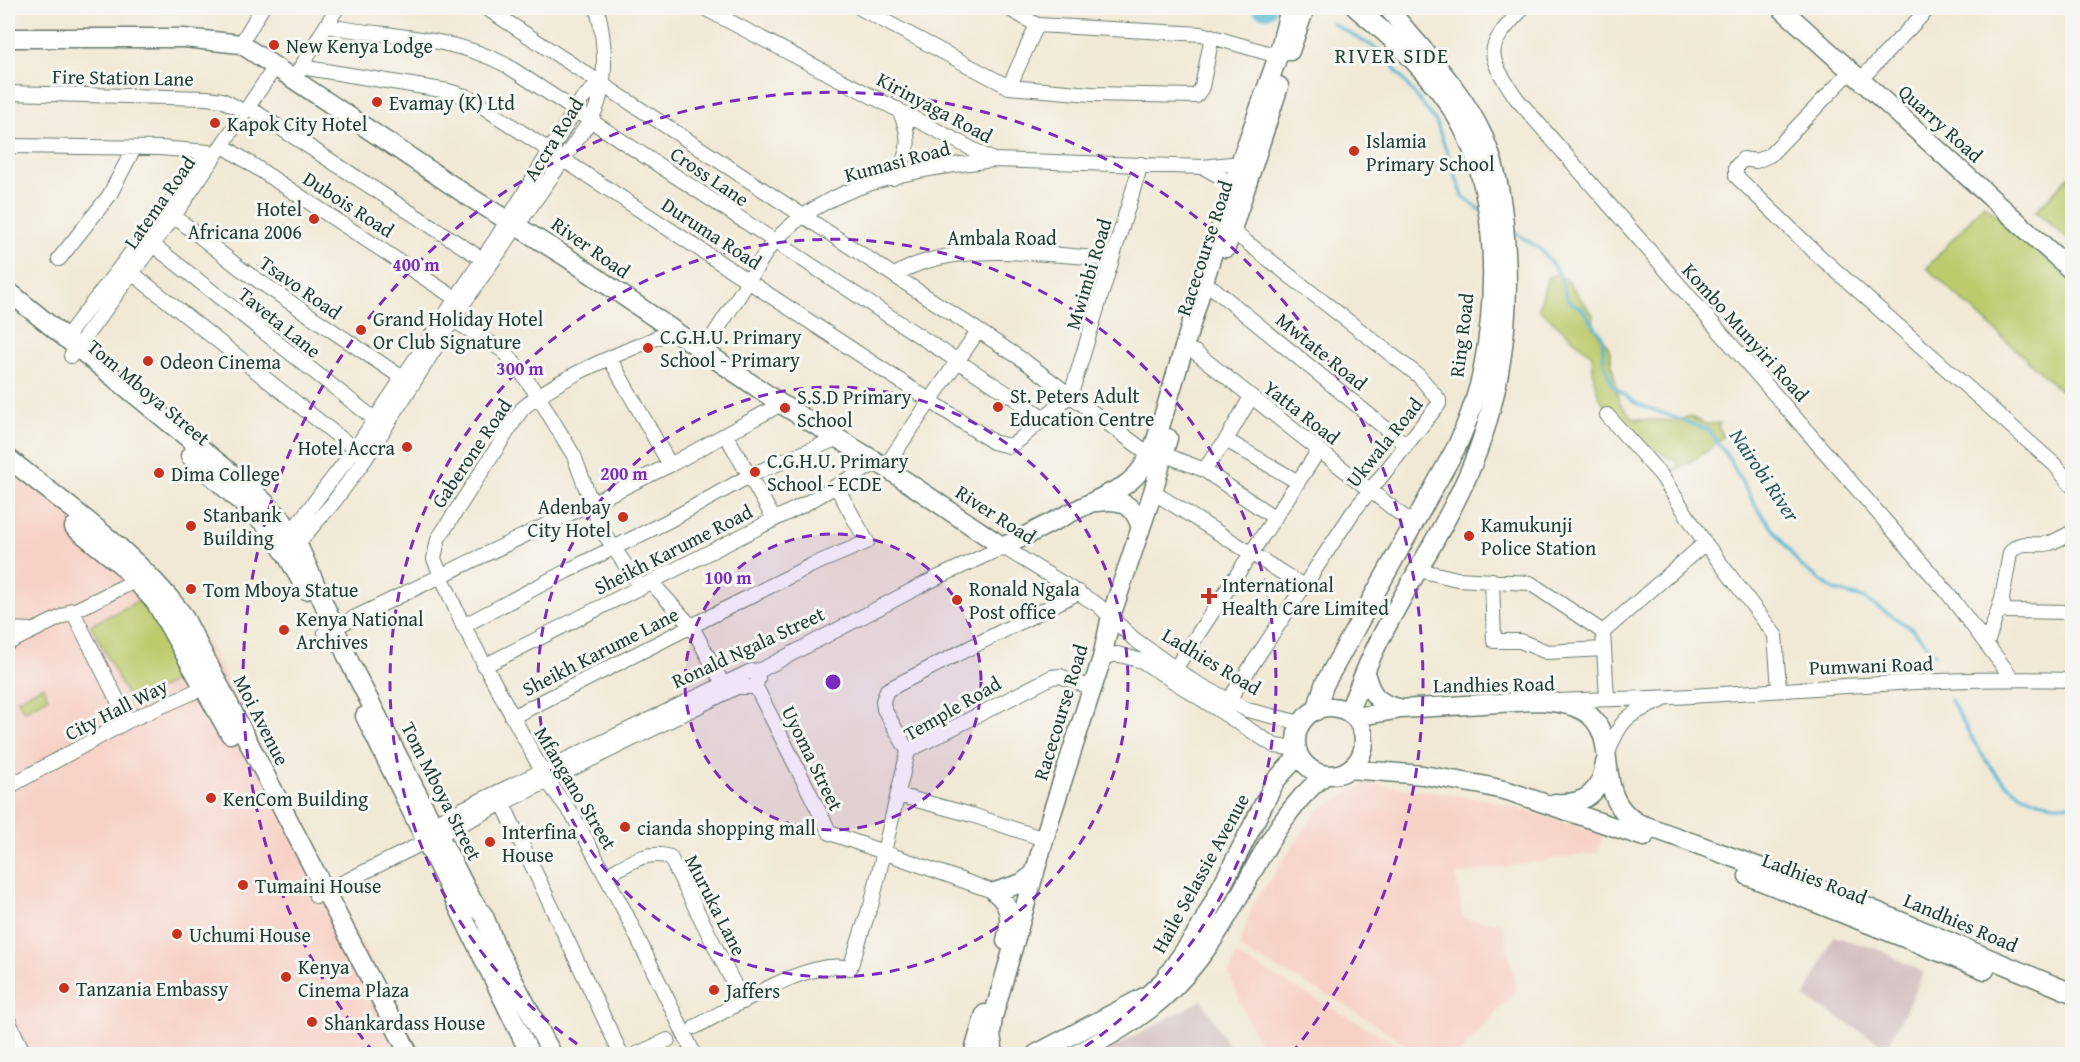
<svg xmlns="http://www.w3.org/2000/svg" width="2080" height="1062" viewBox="0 0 2080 1062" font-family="'Gentium Book Plus',serif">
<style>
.built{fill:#f7d1c6}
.industrial{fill:#d2bfbf}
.green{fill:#bdcb6d;stroke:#6e8450;stroke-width:1.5}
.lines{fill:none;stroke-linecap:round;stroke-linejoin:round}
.stream{stroke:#55b6d4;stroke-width:3}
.river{stroke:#55b6d4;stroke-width:18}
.minor-casing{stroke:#68796c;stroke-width:16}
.major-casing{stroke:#68796c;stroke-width:21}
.minor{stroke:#fff;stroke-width:14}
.major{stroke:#fff;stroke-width:18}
.ring{fill:none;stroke:#7b2cbf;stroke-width:3;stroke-dasharray:10 8}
.poi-dot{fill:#c8321e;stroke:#f6f6f2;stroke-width:2}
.labels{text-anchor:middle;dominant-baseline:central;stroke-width:6;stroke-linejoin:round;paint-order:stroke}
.poi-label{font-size:20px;fill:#1f3d34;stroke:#f6f6f2;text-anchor:start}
.street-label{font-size:20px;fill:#1f3d34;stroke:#f6f6f2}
.neighbourhood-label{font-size:21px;letter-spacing:1.5px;fill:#1f3d34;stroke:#f6f6f2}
.water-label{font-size:21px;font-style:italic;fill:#2c5b5c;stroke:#f6f6f2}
.centre{fill:#7b2cbf;stroke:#f6f6f2;stroke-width:3}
.ring-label{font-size:18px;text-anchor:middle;font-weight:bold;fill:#7b2cbf;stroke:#f6f6f2;stroke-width:6;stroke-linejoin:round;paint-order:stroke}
</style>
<rect width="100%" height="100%" fill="#f6f6f2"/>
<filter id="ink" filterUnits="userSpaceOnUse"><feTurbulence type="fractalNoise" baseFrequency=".0167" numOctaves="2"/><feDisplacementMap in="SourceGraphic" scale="12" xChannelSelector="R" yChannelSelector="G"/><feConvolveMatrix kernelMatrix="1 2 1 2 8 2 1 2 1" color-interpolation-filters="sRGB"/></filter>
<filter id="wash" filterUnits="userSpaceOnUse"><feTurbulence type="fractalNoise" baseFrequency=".008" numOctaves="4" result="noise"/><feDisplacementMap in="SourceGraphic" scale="24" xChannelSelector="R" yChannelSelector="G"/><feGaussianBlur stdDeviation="1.35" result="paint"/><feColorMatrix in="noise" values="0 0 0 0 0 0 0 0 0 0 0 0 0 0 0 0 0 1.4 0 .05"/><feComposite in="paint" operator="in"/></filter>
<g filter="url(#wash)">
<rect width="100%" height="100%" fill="#f1e9d5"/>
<path class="built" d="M 8,452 L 207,642 L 419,1054 L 8,1054 Z
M 1368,783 L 1485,799 L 1602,834 L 1599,852 L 1456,875 L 1463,919 L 1502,923 L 1517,989 L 1459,1054 L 1420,1054 L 1344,1004 L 1239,948 L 1252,906 L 1318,810 Z
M 1236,955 L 1415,1054 L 1267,1054 L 1252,1030 L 1229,974 Z"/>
<path class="industrial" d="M 1833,936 L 1880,950 L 1924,973 L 1887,1047 L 1805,998 Z
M 1202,1000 L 1233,1054 L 1101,1054 Z"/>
<path class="green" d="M 2072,173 L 2072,243 L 2036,211 Z
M 1984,204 L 2072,282 L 2072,401 L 1927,268 Z
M 1557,274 L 1567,280 L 1593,315 L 1594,327 L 1609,348 L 1619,403 L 1633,418 L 1645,420 L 1678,421 L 1689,416 L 1705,424 L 1720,423 L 1718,426 L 1723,436 L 1706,452 L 1671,473 L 1680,464 C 1649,445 1607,425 1596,387 C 1593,377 1593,365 1592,355 L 1539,309 L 1548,277 Z
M 138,601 L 152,609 L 187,675 L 131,703 L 91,625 Z
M 43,686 L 48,698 L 23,711 L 18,699 Z"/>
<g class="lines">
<path class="stream" d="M 1332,23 L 1381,51 L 1436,122 L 1463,196 L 1480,210
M 1511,230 L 1540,249 L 1559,273 L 1568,301 L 1582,309 L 1602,336 L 1604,362 L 1612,385 L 1635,403 L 1708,430 L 1725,452 L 1757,508 L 1800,565 L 1834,590 L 1863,598 L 1911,628 L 1935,654
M 1951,700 C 1983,756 1999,805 2072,805"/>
<path class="river" d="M 1261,8 L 1267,9"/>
</g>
</g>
<g filter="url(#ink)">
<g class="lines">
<defs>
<path id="minor" d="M 486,8 L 1023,360 L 1150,455
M 704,8 L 993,160 L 1203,167 L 1249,162
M 860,8 L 1009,87 L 1091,94 L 1196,96 L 1202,87 L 1212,36
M 1008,8 L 1037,25 L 1009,87
M 1523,8 C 1484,50 1485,52 1517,99 L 1947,592 L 2012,678
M 1037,25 L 1202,34 L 1278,56
M 328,26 C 387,37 453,36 506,65 L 1046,419
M 241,44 L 262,8
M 301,67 L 448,91 L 468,97 L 993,442 L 1009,446 L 1018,441 L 1071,394 L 1141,164
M 298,72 L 337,8
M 1850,72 L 1770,155 L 1756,161 L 1743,159 L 1736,167 L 1736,176 L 1817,254 L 2055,465 L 2072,486
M 1860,80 L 1929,8
M 8,93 L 207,98 L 222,100 L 236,107
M 248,107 L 482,259
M 222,145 L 455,298
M 8,146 L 160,148 L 208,152
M 1203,167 L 1240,188
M 893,178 C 911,154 912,135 898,109
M 174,216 L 241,269 L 407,381
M 153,245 L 382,425
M 59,259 L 109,196 L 134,148
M 132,273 L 362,455
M 895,275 C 952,239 1047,255 1112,259
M 1213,288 L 1406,445
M 453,320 L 502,350 L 514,362 L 538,396 L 574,456 L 601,529 L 641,588
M 674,330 C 626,352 561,374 522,409 L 438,539 L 434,559 L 461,621 L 548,782 L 574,817 L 625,912 L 694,1054
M 64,340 L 200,163
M 704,350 C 719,327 734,304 749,280 C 757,268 764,253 774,242 C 827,182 918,169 993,160
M 1195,352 L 1414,525
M 71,356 L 174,216 L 275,67
M 610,359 L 670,465
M 1607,415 L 1661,475 L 1705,543
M 726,435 L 774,519
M 1226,440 L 1298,482
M 1163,454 L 1204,470 L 1275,518
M 885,467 L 978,331
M 1204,470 L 1226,440 L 1251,397
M 1153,492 L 1305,587
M 286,539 L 355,449 L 496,239 L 582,99 L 600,83
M 292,550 L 333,503 L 366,458 L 463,304 L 590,121 C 609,88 606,44 597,8
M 1419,570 L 1457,579 L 1530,583 L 1603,632 L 1607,698
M 1492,580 L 1494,641 L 1520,641 L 1547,652 L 1604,649
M 651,582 L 692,627 L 723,684
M 2002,599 L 2004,611 L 2072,612
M 72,610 L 128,721
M 463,626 L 567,571 L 670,520 L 751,475 L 838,438
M 8,629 L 30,630
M 325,632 L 670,465 L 781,404
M 1603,632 L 1705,543 L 1775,635 L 1779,689
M 8,643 L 143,577
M 1987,643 L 2002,599 L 2010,553 C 2022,537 2035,548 2050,543 C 2058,540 2065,536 2072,532
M 1102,658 L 1117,654 L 1142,661 L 1275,746 L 1297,749
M 484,666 L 803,505 L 878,462
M 1175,669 L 1319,450
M 758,678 L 756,687 L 830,833 L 995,892
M 1228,701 L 1353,512 L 1439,404 L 1439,400 L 1419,376 L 1232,231
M 1559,701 C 1597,699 1635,699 1673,697 C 1806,690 1939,676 2072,680
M 512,717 L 810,566 L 867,542 L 836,486
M 908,751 L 884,709 L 883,701 L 887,690 L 1079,592
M 1608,753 C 1620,719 1628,714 1661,701
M 8,787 L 128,721 L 212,684
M 898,795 L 972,815 L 1044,839
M 503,804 L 621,1054
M 425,827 L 751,671 L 761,670 L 926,583 L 1003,547 L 1098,605 L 1134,639 L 1191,680 L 1247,710 L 1301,723
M 606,876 C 626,865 646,849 670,857 L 743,1002
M 316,896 L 737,687 L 756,687
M 871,906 L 908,751 L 1052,677 L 1060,676 L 1092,688
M 8,1020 L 24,1054
M 695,1027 C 732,1008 810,957 850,968 L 869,910
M 8,1043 L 13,1054
M 637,1054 L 668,1040"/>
<path id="major" d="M 1781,8 L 2072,271
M 8,38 L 184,38 L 241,44 L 468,196 L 568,258 L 781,404 L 885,467 L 1003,547 L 1122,487 C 1141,475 1148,460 1156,440 L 1240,163 L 1278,56 L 1290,8
M 1290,51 L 1305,8
M 1226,248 L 1279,86
M 8,291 L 253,491 L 281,518 L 298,545 L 350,663 L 472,900 L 484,916 L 497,949 L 552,1054
M 190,456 L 265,524 L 286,554 L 306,590
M 8,458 C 68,507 136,552 183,615 L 409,1054
M 1097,502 C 1119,499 1132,502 1140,525
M 74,527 L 120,564 L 156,603 L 230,734
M 1365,672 C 1370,693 1377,704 1399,708
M1296 741a34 34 0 1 1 68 0a34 34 0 1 1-68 0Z
M 1316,711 L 1324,685 L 1457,446 C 1468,421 1478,395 1483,368 C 1498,290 1498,184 1455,114 C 1430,73 1393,38 1356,8
M 1348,712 C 1358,690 1366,667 1377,645 C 1402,594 1434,546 1459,494 C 1496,420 1511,336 1506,253 C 1504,214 1500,175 1484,138 C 1461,87 1422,51 1388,8
M 365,716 L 530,1054
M 1355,717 L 1401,709 L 1532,701 C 1649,701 1576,787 1638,823 L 1845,898 L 2072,993
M 1349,769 L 1423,775 L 1482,785 L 1508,791 L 1644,837
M 1555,803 C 1585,805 1601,793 1605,763
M 1748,876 L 1985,970
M 995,892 C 1012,906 1011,921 1006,941
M 995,892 L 1022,883 L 1035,873
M 973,1054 L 985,1014
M 994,1054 L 991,1034 L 993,1017 L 1051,816 L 1102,658 L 1111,616 L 1153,492 L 1168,438
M 1036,1054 L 1148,995 L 1164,980 L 1199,930 L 1276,780 L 1299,755
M 1077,1054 C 1138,1021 1172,999 1212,941 C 1250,886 1271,818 1325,775"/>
</defs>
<use href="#minor" class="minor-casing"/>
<use href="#major" class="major-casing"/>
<use href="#minor" class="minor"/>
<use href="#major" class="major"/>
</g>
</g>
<circle cx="833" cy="682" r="148" fill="#7b2cbf" fill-opacity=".12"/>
<g class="ring">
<circle cx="833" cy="682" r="148"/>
<circle cx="833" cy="682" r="295"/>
<path d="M592 1054A443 443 0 1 1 1074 1054"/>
<path d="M374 1053A590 590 0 1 1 1292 1053"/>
</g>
<g class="poi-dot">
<circle cx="274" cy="45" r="6"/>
<circle cx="377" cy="102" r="6"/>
<circle cx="215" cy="123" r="6"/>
<circle cx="1354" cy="151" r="6"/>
<circle cx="314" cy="219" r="6"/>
<circle cx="361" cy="330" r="6"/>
<circle cx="648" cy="348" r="6"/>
<circle cx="148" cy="361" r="6"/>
<circle cx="998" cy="407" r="6"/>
<circle cx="785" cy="408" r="6"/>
<circle cx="407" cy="447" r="6"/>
<circle cx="755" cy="472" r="6"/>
<circle cx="159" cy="473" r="6"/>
<circle cx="623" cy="517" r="6"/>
<circle cx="191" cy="526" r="6"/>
<circle cx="1469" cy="536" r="6"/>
<circle cx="191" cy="589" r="6"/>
<path d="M1206 587h6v6h6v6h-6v6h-6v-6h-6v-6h6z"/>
<circle cx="957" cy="600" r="6"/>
<circle cx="284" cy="630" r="6"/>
<circle cx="211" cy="798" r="6"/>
<circle cx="625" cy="827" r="6"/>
<circle cx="490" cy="842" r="6"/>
<circle cx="243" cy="885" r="6"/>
<circle cx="177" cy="934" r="6"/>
<circle cx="286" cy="977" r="6"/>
<circle cx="64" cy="988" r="6"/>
<circle cx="714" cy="990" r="6"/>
<circle cx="312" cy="1022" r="6"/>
</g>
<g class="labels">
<g class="poi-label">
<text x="286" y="45">New Kenya Lodge</text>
<text x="389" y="102">Evamay (K) Ltd</text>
<text x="227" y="123">Kapok City Hotel</text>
<text x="1366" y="140">Islamia<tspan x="1366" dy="23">Primary School</tspan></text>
<text x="302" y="208" text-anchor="end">Hotel<tspan x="302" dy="23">Africana 2006</tspan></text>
<text x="373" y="318">Grand Holiday Hotel<tspan x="373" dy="23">Or Club Signature</tspan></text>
<text x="660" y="336">C.G.H.U. Primary<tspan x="660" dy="23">School - Primary</tspan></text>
<text x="160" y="361">Odeon Cinema</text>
<text x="1010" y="395">St. Peters Adult<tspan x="1010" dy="23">Education Centre</tspan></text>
<text x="797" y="396">S.S.D Primary<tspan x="797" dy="23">School</tspan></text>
<text x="395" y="447" text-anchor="end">Hotel Accra</text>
<text x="767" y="460">C.G.H.U. Primary<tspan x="767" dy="23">School - ECDE</tspan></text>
<text x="171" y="473">Dima College</text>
<text x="611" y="506" text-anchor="end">Adenbay<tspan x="611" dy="23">City Hotel</tspan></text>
<text x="203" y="514">Stanbank<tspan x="203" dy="23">Building</tspan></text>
<text x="1481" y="524">Kamukunji<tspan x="1481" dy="23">Police Station</tspan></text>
<text x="1222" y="584">International<tspan x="1222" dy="23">Health Care Limited</tspan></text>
<text x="969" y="588">Ronald Ngala<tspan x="969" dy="23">Post office</tspan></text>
<text x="203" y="589">Tom Mboya Statue</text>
<text x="296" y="618">Kenya National<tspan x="296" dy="23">Archives</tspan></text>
<text x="223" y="798">KenCom Building</text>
<text x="637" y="827">cianda shopping mall</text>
<text x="502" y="831">Interfina<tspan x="502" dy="23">House</tspan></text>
<text x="255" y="885">Tumaini House</text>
<text x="189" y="934">Uchumi House</text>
<text x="298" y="966">Kenya<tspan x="298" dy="23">Cinema Plaza</tspan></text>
<text x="76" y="988">Tanzania Embassy</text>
<text x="726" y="990">Jaffers</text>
<text x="324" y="1022">Shankardass House</text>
</g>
<g class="street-label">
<text transform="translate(123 77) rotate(1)">Fire Station Lane</text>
<text transform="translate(935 107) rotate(28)">Kirinyaga Road</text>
<text transform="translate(1941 123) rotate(42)">Quarry Road</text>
<text transform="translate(553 139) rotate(-58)">Accra Road</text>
<text transform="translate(897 161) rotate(-15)">Kumasi Road</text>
<text transform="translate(710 176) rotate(34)">Cross Lane</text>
<text transform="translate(159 202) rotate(-55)">Latema Road</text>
<text transform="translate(349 204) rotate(33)">Dubois Road</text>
<text transform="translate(712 233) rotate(33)">Duruma Road</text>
<text x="1002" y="237">Ambala Road</text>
<text transform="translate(591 247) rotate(35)">River Road</text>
<text transform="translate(1204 248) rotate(-72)">Racecourse Road</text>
<text transform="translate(1088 274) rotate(-73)">Mwimbi Road</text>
<text transform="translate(301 287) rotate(35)">Tsavo Road</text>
<text transform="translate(280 322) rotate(39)">Taveta Lane</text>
<text transform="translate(1746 332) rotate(48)">Kombo Munyiri Road</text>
<text transform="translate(1461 335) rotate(-83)">Ring Road</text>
<text transform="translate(1322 351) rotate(39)">Mwtate Road</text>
<text transform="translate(149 392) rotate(40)">Tom Mboya Street</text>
<text transform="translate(1302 412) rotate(38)">Yatta Road</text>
<text transform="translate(1384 442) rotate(-51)">Ukwala Road</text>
<text transform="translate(471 453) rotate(-56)">Gaberone Road</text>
<text transform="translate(996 514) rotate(33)">River Road</text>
<text transform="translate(673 549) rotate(-27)">Sheikh Karume Road</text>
<text transform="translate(748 647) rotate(-25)">Ronald Ngala Street</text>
<text transform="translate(600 651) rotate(-27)">Sheikh Karume Lane</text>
<text transform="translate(1212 661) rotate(31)">Ladhies Road</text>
<text transform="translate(1871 665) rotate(-2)">Pumwani Road</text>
<text transform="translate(1494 684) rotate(-1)">Landhies Road</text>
<text transform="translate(952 708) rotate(-30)">Temple Road</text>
<text transform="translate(116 709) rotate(-27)">City Hall Way</text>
<text transform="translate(1060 712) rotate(-73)">Racecourse Road</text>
<text transform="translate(262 720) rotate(63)">Moi Avenue</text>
<text transform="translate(813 758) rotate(64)">Uyoma Street</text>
<text transform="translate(576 788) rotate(59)">Mfangano Street</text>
<text transform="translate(442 791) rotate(63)">Tom Mboya Street</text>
<text transform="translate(1200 873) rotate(-61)">Haile Selassie Avenue</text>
<text transform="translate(1815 878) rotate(21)">Ladhies Road</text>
<text transform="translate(716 905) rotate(63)">Muruka Lane</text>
<text transform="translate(1961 922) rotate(23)">Landhies Road</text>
</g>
<g class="neighbourhood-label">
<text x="1392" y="55">RIVER SIDE</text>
</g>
<g class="water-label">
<text transform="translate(1765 475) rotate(56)">Nairobi River</text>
</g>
</g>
<circle cx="833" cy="682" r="9" class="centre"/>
<g class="ring-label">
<text x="416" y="271">400 m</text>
<text x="520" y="375">300 m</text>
<text x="624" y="480">200 m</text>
<text x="728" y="584">100 m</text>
</g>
<rect width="2080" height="1062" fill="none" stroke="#f6f6f2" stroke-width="30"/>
</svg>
